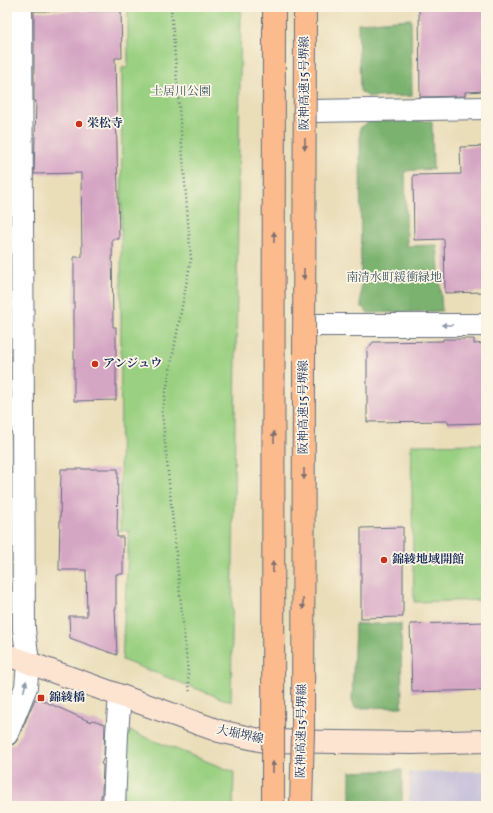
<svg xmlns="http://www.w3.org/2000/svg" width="493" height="813" viewBox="0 0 493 813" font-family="Vollkorn,'Noto Serif JP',serif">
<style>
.industrial{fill:#c6c0da}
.green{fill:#9ad081;stroke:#5a8070}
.forest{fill:#7bb26f;stroke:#4b7066}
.building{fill:#d5a5c4}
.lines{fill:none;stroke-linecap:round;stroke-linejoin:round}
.minor-casing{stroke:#636c7e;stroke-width:24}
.secondary-casing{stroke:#636c7e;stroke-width:24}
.path{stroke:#636c7e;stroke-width:2.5;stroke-dasharray:1 3;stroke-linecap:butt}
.minor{stroke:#fff;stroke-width:22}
.secondary{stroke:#fde4d1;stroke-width:22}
.motorway-bridge-casing{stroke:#636c7e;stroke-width:24;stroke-linecap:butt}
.motorway-bridge{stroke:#fbbb8c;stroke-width:22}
.oneway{fill:#806e73}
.oneway2{fill:#8d97ae}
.poi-dot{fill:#c8321e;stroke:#fcf5e5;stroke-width:1.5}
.labels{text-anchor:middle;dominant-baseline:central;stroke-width:3.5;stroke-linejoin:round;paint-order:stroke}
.street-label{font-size:12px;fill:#1b2f5e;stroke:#fcf5e5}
.park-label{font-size:12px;fill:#3b5767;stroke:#fcf5e5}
.poi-label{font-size:12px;font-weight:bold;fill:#1b2f5e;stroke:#fcf5e5;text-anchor:start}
</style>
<rect width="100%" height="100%" fill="#fcf5e5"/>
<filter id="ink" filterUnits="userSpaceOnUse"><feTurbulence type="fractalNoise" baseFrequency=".025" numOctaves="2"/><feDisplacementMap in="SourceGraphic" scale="8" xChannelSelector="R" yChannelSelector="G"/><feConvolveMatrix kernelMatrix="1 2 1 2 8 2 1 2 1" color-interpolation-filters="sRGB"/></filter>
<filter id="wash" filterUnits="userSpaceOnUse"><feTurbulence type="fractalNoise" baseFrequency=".012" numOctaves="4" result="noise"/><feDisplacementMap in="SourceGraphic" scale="16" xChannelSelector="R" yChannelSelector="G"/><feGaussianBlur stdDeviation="0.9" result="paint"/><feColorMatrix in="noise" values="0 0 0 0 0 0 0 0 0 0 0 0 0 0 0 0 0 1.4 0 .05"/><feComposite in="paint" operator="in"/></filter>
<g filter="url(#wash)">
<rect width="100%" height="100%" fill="#eadeb9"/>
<path class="industrial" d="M 486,771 L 486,806 L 409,806 L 409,772 Z"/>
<path class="green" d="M 128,7 L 241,7 L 231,702 L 122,660 L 129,531 L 120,530 L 122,68 L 128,67 Z
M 486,444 L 486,600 L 414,602 L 411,445 Z
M 127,730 L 234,772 L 233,806 L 122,806 Z"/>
<path class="forest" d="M 411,19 L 412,96 L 369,97 L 360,91 L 358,23 Z
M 370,121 L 432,121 L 433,169 L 405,171 L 407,246 L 437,245 L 442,311 L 368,313 L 361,306 L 360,128 Z
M 355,624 L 401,624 L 402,707 L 355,708 L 352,701 Z
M 402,770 L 402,806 L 350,806 L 350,772 Z"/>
<g id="blocks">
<path class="building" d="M 419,7 L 486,7 L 486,91 L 465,92 L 465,96 L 420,97 Z
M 7,11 L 9,11 L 9,101 L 7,101 Z
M 34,11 L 121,11 L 122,58 L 115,58 L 119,239 L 112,239 L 113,327 L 116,327 L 116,400 L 74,401 L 74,257 L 82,257 L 81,173 L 34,174 L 36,101 L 34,101 Z
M 486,146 L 486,292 L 445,293 L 444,239 L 414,240 L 413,175 L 461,174 L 460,147 Z
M 443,339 L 474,339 L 474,344 L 486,343 L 486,423 L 448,424 L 448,421 L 367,422 L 367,350 L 373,342 L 443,341 Z
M 61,469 L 118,469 L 117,537 L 123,537 L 123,574 L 116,574 L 116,609 L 115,609 L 117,655 L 70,638 L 69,616 L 87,616 L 86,570 L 59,570 Z
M 403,527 L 403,617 L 361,618 L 361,528 Z
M 486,622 L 486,690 L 412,692 L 410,624 Z
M 7,687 L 12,689 L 7,701 Z
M 35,699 L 38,700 L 39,699 L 91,722 L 92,720 L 105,724 L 104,757 L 101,764 L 103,765 L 102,793 L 99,806 L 7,806 L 7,746 L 14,744 L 18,739 Z"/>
</g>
</g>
<g filter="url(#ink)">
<use href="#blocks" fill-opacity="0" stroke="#636c7e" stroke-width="1"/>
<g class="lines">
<defs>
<path id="minor" d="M 311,111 L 486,108
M 313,325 L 486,325
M 7,734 L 26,687 L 28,663 L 24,629 L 21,7
M 114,806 L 117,733 L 120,696"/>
<path id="secondary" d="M 7,655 L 219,731 L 264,741 L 412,743 L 486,741"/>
</defs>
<use href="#minor" class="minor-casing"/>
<use href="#secondary" class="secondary-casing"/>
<path class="path" d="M 171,7 L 191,259 L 162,412 L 190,694"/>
<use href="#minor" class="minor"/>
<use href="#secondary" class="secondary"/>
<defs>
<path id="motorway-bridge" d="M 273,806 L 274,7
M 301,806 L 303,733 L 305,7"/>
</defs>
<use href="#motorway-bridge" class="motorway-bridge-casing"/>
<use href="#motorway-bridge" class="motorway-bridge"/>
</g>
<defs><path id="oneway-solid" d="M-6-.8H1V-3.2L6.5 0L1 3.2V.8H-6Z"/></defs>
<g class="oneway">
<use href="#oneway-solid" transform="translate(305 144) rotate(90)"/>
<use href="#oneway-solid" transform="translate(274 237) rotate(-90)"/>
<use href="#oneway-solid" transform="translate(304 274) rotate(90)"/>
<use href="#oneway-solid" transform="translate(274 437) rotate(-90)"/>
<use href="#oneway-solid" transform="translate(304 474) rotate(90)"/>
<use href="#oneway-solid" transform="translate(273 567) rotate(-90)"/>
<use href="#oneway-solid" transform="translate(303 604) rotate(90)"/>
<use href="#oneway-solid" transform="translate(273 767) rotate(-90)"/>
</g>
<g class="oneway2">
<use href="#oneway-solid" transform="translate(447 325) rotate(180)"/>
<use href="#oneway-solid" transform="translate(25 686) rotate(-77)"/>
</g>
</g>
<g class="poi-dot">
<circle cx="79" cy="124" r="4"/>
<circle cx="95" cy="364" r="4"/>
<circle cx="384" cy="560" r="4"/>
<rect x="37" y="694" width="8" height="8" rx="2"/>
</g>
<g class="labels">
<g class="street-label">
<text transform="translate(305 83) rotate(-90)">阪神高速15号堺線</text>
<text transform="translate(304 407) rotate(-90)">阪神高速15号堺線</text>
<text transform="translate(302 731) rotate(-89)">阪神高速15号堺線</text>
<text transform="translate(240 735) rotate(12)">大堀堺線</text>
</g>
<g class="park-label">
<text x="181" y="92">土居川公園</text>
<text x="394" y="278">南清水町緩衝緑地</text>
</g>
<g class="poi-label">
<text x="87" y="124">栄松寺</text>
<text x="103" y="364">アンジュウ</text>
<text x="392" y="560">錦綾地域開館</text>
<text x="49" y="698">錦綾橋</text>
</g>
</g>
<rect width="493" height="813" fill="none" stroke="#fcf5e5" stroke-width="24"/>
</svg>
